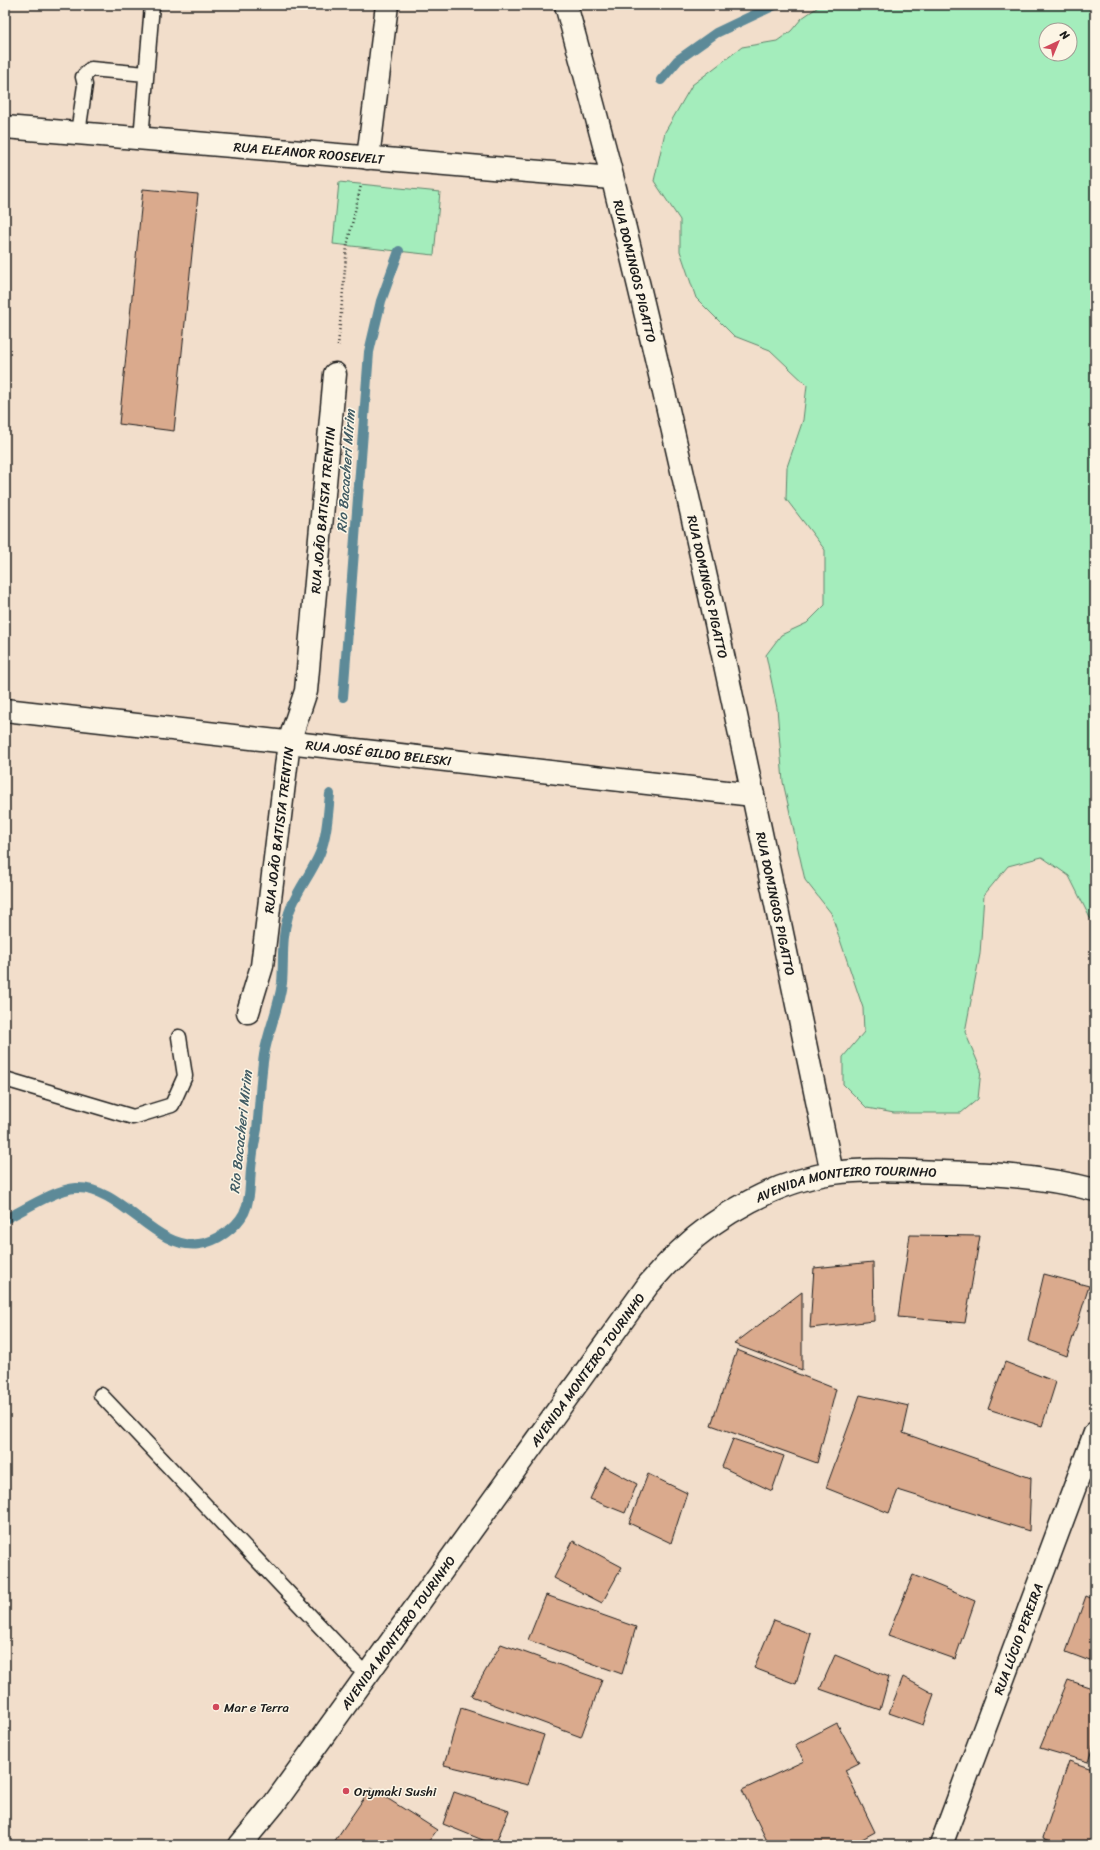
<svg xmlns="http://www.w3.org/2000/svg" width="1100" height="1850" viewBox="0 0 1100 1850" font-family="Sriracha,sans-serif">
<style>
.green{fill:#a4edbc;stroke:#60846c;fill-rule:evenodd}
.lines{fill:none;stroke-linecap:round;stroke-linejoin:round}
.stream{stroke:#5d8a98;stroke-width:10}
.building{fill:#daaa8d;stroke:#1c1c1c}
.service-casing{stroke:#1c1c1c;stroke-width:17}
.minor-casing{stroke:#1c1c1c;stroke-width:25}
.secondary-casing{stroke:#1c1c1c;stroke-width:25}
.path{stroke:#1c1c1c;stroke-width:2.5;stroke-dasharray:1 3;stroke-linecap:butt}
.service{stroke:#fcf5e5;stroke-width:14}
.minor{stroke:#fcf5e5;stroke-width:22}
.secondary{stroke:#fcf5e5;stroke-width:22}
.poi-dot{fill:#d1495b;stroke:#fcf5e5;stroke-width:1.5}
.labels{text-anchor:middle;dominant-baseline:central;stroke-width:3;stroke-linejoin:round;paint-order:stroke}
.street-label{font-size:13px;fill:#1c1c1c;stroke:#fcf5e5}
.poi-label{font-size:13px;fill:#1c1c1c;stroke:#fcf5e5;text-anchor:start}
.water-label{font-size:14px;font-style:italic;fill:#425c64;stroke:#fcf5e5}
</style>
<rect width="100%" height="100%" fill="#f2decb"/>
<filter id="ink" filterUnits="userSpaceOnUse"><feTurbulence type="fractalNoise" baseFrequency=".025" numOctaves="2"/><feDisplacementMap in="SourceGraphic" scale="8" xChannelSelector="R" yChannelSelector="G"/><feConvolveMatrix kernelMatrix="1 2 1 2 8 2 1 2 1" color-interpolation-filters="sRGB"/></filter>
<g filter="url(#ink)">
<path class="green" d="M 821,5 L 1095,5 L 1095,922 L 1090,918 L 1069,876 L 1042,857 L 1008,866 L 984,895 L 980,954 L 965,1032 L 981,1070 L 978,1099 L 961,1113 L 894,1113 L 867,1108 L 843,1084 L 843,1057 L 864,1032 L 863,1008 L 831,913 L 805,880 L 783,782 L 777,708 L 766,655 L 781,635 L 807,623 L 825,605 L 825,550 L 786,499 L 787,467 L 803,420 L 807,385 L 770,350 L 734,336 L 696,298 L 680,251 L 680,220 L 654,181 L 665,132 L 692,85 L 742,47 L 777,41 L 791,31 L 802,18 ZM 1046,30 L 1070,30 L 1070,54 L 1046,54 Z
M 339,182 L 440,192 L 434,255 L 333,244 Z"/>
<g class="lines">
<path class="stream" d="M 661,80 L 678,60 L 716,33 L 775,5
M 343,697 L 369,352 L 381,301 L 399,251
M 5,1219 C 24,1210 56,1189 76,1188 C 121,1186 156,1251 199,1244 C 216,1242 236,1228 244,1213 C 252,1196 249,1178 252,1161 C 253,1150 255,1140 257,1129 C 260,1105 260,1079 264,1055 C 268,1031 279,1008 282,983 C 284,960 281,939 288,916 C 294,894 311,875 320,853 C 327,835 328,814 330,794"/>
</g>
<path class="building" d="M 143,189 L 198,194 L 174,431 L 119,424 Z
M 910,1235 L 980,1236 L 965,1323 L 898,1317 Z
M 873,1262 L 874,1321 L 810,1328 L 814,1268 Z
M 1044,1274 L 1089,1286 L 1067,1356 L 1028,1341 Z
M 802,1292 L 802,1370 L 734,1344 Z
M 737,1350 L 836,1389 L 817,1463 L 711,1425 Z
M 1005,1362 L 1056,1382 L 1042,1426 L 988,1409 Z
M 860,1395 L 909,1406 L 903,1433 L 1031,1478 L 1029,1531 L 898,1490 L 889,1513 L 826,1488 Z
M 733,1439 L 784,1456 L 772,1491 L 722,1467 Z
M 605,1467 L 637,1484 L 625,1513 L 590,1499 Z
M 648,1474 L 687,1493 L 671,1543 L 629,1523 Z
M 573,1541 L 622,1567 L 602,1603 L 554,1578 Z
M 913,1575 L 975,1601 L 955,1659 L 888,1635 Z
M 546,1595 L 636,1627 L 622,1674 L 528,1640 Z
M 1086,1596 L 1095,1600 L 1095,1663 L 1066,1652 Z
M 774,1620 L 811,1634 L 796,1684 L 754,1668 Z
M 501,1644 L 602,1680 L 581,1737 L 471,1696 Z
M 835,1655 L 889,1677 L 880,1710 L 820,1689 Z
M 903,1677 L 934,1694 L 923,1725 L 889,1713 Z
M 1068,1680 L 1095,1689 L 1095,1740 L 1088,1762 L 1040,1748 Z
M 461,1708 L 544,1735 L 528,1785 L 444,1765 Z
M 837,1723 L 859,1763 L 845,1770 L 875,1832 L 851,1845 L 769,1845 L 742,1790 L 804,1761 L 795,1745 Z
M 1069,1761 L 1095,1770 L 1095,1845 L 1061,1845 L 1043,1838 Z
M 371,1788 L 437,1830 L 426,1845 L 341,1845 L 334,1842 Z
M 454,1792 L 509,1811 L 495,1845 L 443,1824 Z"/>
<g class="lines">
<defs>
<path id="service" d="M 78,133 L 85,85 L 83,77 L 91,69 L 146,74
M 141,139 L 152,5
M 5,1079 L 133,1117 L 172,1105 L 185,1076 L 179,1037
M 101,1395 L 367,1676"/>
<g id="minor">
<path id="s1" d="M 566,5 C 582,63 598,121 613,180 C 695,509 763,841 832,1173"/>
<path id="s2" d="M 5,127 L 612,178"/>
<path d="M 368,158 L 387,5"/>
<path id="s3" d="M 5,710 L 753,795"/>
<path id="s4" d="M 248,1012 L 262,966 L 289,742 L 306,691 L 335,374"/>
<path id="s5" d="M 941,1845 L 1095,1433"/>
</g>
<g id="secondary">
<path id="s6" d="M 240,1845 L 274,1804 L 648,1285 C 658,1274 668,1262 679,1252 C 718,1214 778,1181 833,1173 C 869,1168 906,1171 942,1172 C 992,1173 1046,1177 1095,1190"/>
</g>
</defs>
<use href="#service" class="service-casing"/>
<use href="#minor" class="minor-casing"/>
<use href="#secondary" class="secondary-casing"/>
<path class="path" d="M 338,346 L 347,246 L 361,185"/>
<use href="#service" class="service"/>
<use href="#minor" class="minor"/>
<use href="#secondary" class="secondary"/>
</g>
</g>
<g class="poi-dot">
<circle cx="216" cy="1707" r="4"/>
<circle cx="346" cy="1791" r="4"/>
</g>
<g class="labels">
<g class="street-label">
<text stroke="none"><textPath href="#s2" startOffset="305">RUA ELEANOR ROOSEVELT</textPath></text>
<text stroke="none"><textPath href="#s1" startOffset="275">RUA DOMINGOS PIGATTO</textPath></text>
<text stroke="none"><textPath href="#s4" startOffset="509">RUA JOÃO BATISTA TRENTIN</textPath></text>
<text stroke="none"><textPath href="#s1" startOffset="599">RUA DOMINGOS PIGATTO</textPath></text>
<text stroke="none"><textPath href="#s3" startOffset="376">RUA JOSÉ GILDO BELESKI</textPath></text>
<text stroke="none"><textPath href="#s4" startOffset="185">RUA JOÃO BATISTA TRENTIN</textPath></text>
<text stroke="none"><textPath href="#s1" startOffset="923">RUA DOMINGOS PIGATTO</textPath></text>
<text stroke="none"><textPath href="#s6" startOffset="925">AVENIDA MONTEIRO TOURINHO</textPath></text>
<text stroke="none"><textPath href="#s6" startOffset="589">AVENIDA MONTEIRO TOURINHO</textPath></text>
<text stroke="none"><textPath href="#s6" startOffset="265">AVENIDA MONTEIRO TOURINHO</textPath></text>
<text stroke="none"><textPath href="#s5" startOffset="220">RUA LÚCIO PEREIRA</textPath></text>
</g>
<g class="poi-label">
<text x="224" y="1707">Mar e Terra</text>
<text x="354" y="1791">Orymaki Sushi</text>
</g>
<g class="water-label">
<text transform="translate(346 471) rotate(-86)">Rio Bacacheri Mirim</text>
<text transform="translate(241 1132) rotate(-84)">Rio Bacacheri Mirim</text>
</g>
</g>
<rect width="1100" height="1850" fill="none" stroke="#fcf5e5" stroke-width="20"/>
<rect x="10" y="10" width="1080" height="1830" fill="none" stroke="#1c1c1c" stroke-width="1.5" filter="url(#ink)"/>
<g transform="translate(1058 42) rotate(44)"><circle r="19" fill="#fcf5e5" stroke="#a29e95"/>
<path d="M0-3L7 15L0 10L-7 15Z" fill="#d1495b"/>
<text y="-6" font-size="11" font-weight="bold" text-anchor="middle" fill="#1c1c1c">N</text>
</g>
</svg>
